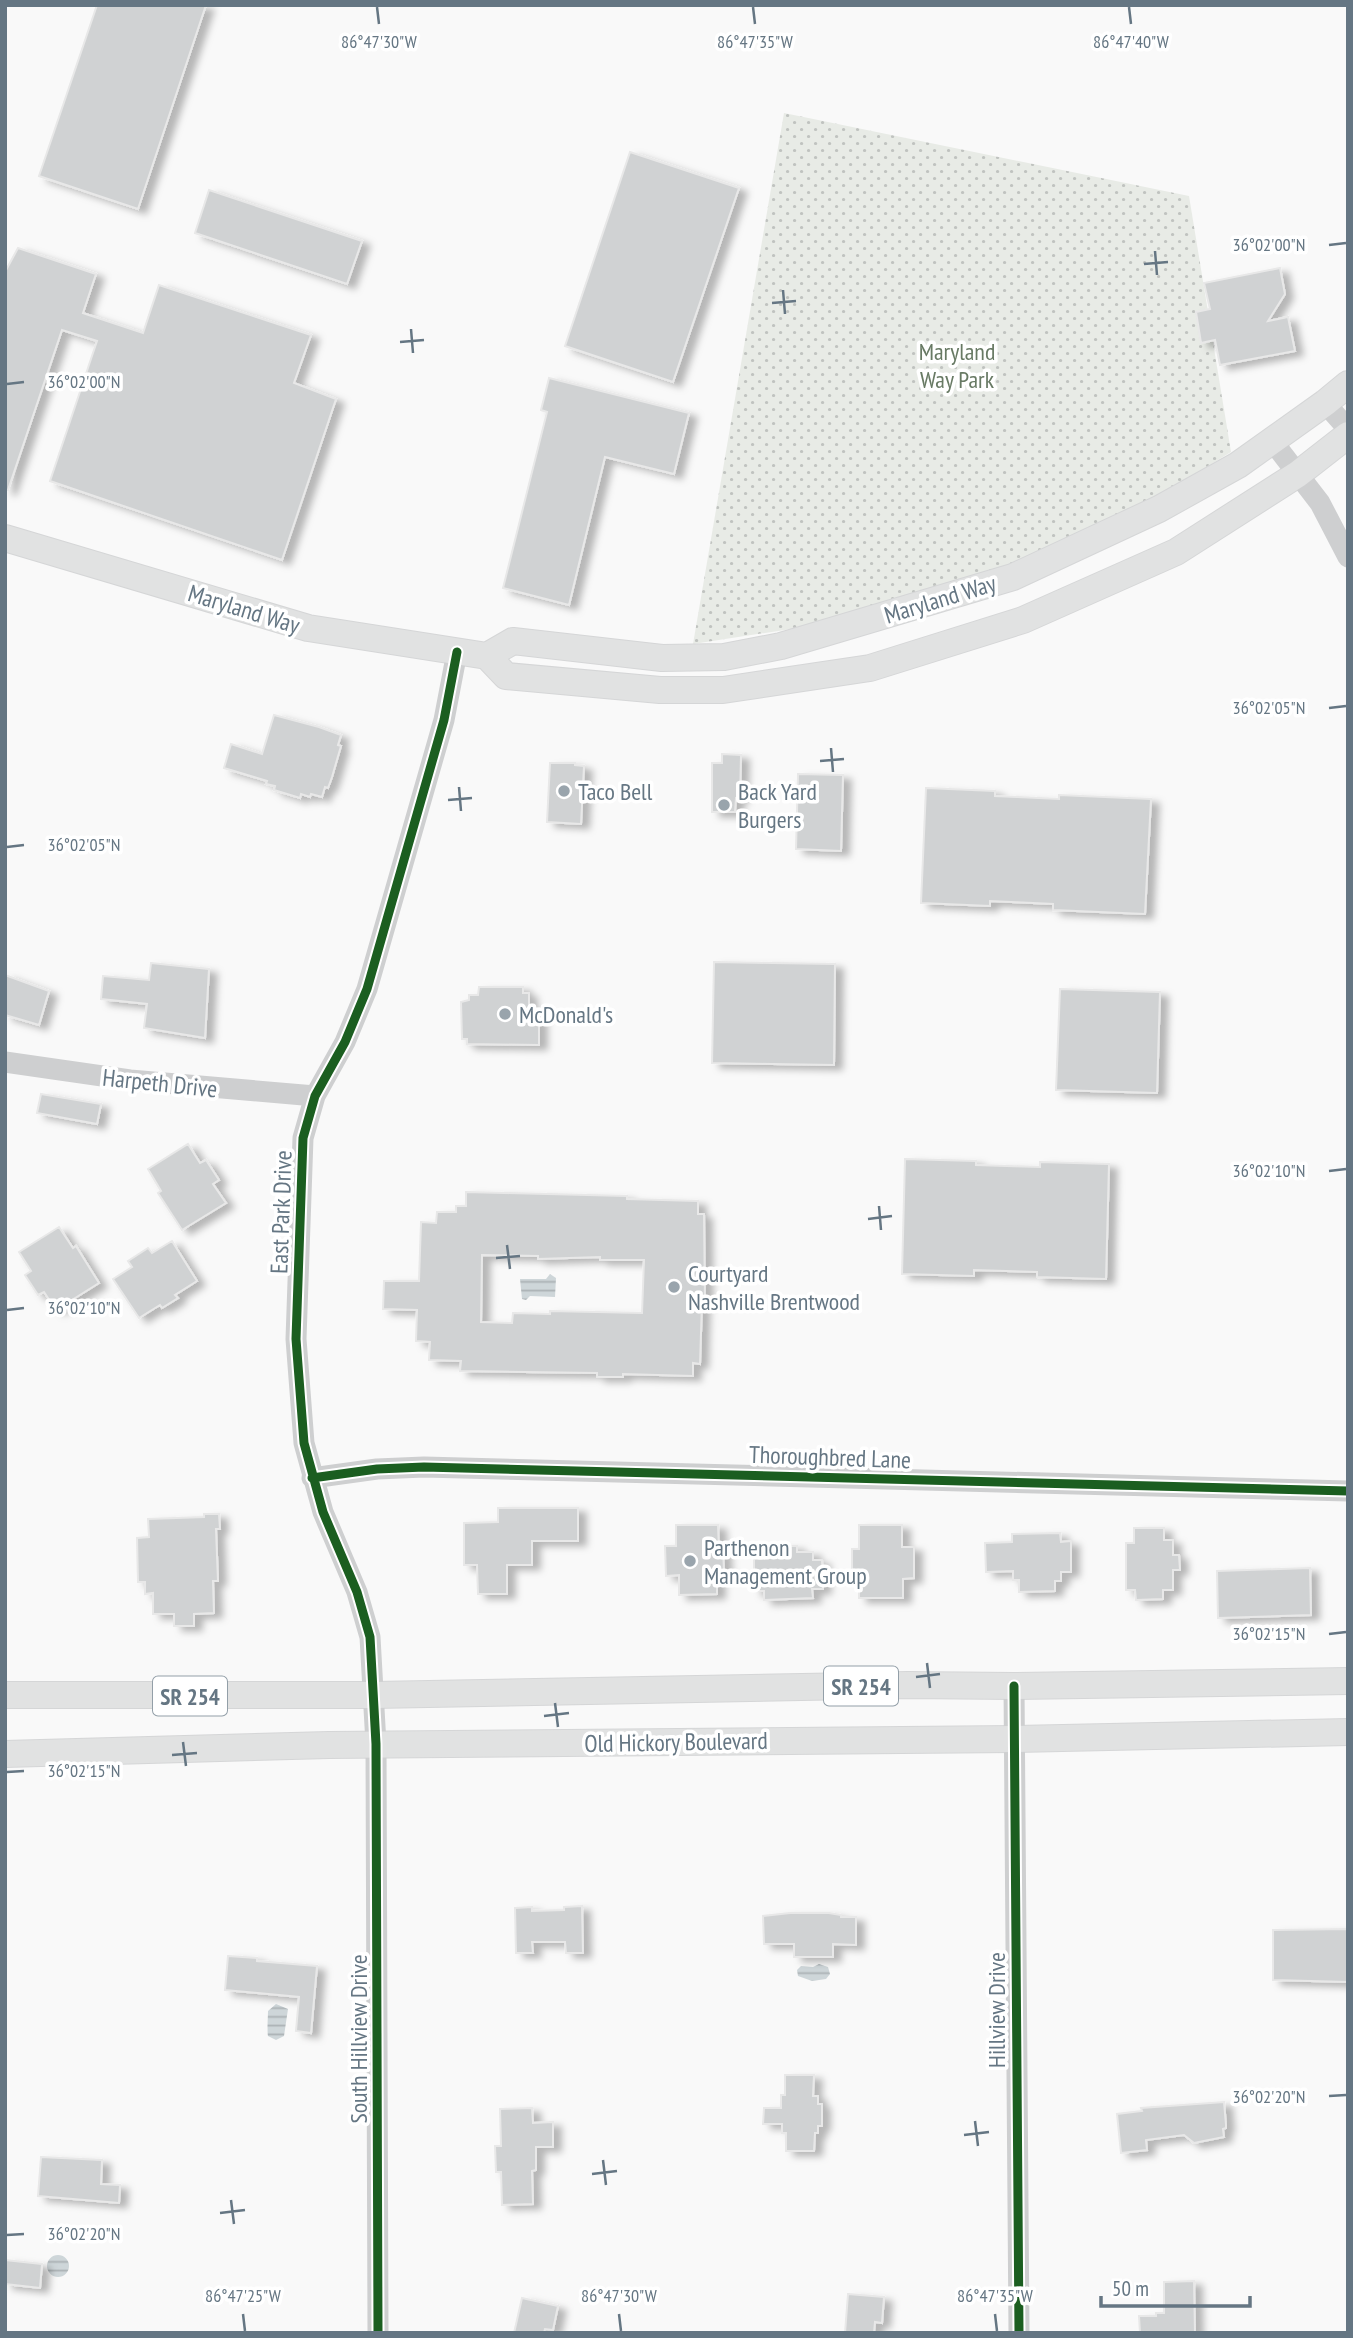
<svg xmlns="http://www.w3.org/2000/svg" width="1353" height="2338" viewBox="0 0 1353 2338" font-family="'PT Sans Narrow',sans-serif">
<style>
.park{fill:url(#park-dots)}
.water{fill:url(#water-rules)}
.building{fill:#d0d2d3;stroke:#e8e8e8;stroke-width:2;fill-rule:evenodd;filter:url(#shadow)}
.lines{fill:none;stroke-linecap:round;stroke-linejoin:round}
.major-casing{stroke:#d5d6d7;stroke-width:28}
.minor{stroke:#cecfd0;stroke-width:21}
.major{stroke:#e1e2e2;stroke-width:26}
.cycleway-casing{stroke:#fff;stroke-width:13}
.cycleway{stroke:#1b5e20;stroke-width:9}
.ticks{fill:none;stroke:#657683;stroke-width:2.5}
.poi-dot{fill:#99a4ac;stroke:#fff;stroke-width:2.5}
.labels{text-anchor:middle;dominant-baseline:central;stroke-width:7;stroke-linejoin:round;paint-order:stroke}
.shield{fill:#fff;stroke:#939fa8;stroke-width:2}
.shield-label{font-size:23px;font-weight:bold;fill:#657683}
.park-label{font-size:24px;fill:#687a64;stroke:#fff}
.street-label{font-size:24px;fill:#657683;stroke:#fff}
.poi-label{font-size:24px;fill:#657683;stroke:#fff;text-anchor:start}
.ticks-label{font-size:18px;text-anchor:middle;fill:#657683;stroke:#fff;stroke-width:7;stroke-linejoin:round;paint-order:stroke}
</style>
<defs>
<pattern id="park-dots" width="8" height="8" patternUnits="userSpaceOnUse" patternTransform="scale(1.75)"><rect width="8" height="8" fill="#e8ebe6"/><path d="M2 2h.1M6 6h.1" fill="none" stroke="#c0c3c0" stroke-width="1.8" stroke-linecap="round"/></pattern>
<pattern id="water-rules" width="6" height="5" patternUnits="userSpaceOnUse" patternTransform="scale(1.75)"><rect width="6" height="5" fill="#ced6d9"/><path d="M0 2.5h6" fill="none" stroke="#abb2b5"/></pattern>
<filter id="shadow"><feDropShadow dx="8" dy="4.5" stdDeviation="3.5" flood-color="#0004"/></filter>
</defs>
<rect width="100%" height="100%" fill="#f9f9f9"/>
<path class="park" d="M 784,113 L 1189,196 L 1231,452 L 1078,546 L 895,613 L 693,644 Z"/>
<path class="water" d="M 550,1274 L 556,1278 L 555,1297 L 530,1296 L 526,1300 L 522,1299 L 520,1279 L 546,1279 Z
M 819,1964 L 828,1967 L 830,1974 L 826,1979 L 812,1981 L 798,1976 L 797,1970 L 801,1966 L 813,1967 Z
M 276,2004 L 288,2009 L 284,2036 L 276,2040 L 268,2036 C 267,2032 268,2016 268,2011 Z
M47 2266a11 11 0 1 1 22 0a11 11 0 1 1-22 0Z"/>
<path class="building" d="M 97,5 L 206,5 L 138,209 L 39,176 Z
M 630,152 L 739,188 L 673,382 L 565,346 Z
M 209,190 L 362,241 L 347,284 L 195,233 Z
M 18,248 L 96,274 L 83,313 L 143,333 L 159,285 L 311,335 L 294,383 L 336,399 L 282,560 L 50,481 L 97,341 L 62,330 L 8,490 L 5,490 L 5,272 Z
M 1280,268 L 1285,294 L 1268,321 L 1288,317 L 1295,351 L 1220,365 L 1215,340 L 1201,343 L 1196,312 L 1210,309 L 1204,283 Z
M 549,378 L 689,413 L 674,474 L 605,457 L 569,605 L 503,588 L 547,412 L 541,410 Z
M 274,715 L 319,727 L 341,735 L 338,745 L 341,746 L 332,777 L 328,788 L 325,787 L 322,797 L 311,794 L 310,797 L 301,794 L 300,798 L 274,790 L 275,786 L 266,784 L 267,781 L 224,768 L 231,744 L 262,754 Z
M 722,754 L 741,755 L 740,798 L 736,798 L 735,812 L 712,812 L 712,763 L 722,763 Z
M 550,763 L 575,763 L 575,765 L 584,766 L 581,824 L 547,822 Z
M 798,774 L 843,775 L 841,851 L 796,849 Z
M 926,788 L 995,791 L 995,796 L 1059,799 L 1059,795 L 1151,799 L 1145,914 L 1053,910 L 1053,904 L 990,901 L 990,906 L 921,903 Z
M 714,962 L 835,964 L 834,1065 L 712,1063 Z
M 151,963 L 209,969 L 205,1038 L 144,1028 L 147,1004 L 101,999 L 103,976 L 149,980 Z
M 5,975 L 49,991 L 39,1025 L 5,1015 Z
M 479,987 L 523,987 L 523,993 L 529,993 L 529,1008 L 539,1008 L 539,1045 L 467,1044 L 467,1039 L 462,1039 L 461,1002 L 469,1000 L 469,995 L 478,995 Z
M 1060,989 L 1160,992 L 1157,1093 L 1056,1090 Z
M 41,1094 L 101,1104 L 97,1124 L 37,1113 Z
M 188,1144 L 200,1163 L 206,1160 L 219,1180 L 213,1184 L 226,1203 L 182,1230 L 158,1193 L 161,1191 L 148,1169 Z
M 905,1159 L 976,1161 L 976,1165 L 1040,1167 L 1040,1162 L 1109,1164 L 1106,1279 L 1037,1277 L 1037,1272 L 974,1270 L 974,1276 L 902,1274 Z
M 466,1192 L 627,1196 L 627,1199 L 698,1201 L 698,1214 L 704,1214 L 705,1302 L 702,1302 L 700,1364 L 693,1363 L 693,1376 L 623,1374 L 623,1377 L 597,1377 L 597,1373 L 460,1371 L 461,1361 L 429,1360 L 430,1342 L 416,1341 L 417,1310 L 383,1309 L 384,1281 L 419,1281 L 421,1222 L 436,1223 L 437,1212 L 456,1212 L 456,1206 L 466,1206 ZM 482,1255 L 538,1256 L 538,1259 L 600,1257 L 600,1260 L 644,1260 L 642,1313 L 550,1311 L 550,1314 L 513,1313 L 512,1323 L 481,1322 Z
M 59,1227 L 73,1248 L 76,1246 L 99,1283 L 56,1310 L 44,1292 L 38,1295 L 25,1275 L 31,1271 L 19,1252 Z
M 172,1241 L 197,1281 L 175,1295 L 178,1298 L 162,1308 L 160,1305 L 139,1318 L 113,1279 L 132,1267 L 128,1261 L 148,1248 L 152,1253 Z
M 498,1508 L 578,1508 L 578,1541 L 532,1541 L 532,1565 L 507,1565 L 507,1594 L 478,1594 L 477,1565 L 464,1565 L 464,1523 L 498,1522 Z
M 204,1514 L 219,1514 L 220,1529 L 216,1529 L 218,1581 L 213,1581 L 214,1613 L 194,1614 L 194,1626 L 174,1626 L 174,1614 L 153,1614 L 153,1593 L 145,1594 L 145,1582 L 138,1582 L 137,1538 L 149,1537 L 148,1519 L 204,1517 Z
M 676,1525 L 718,1525 L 719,1549 L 723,1549 L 724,1571 L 717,1571 L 717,1594 L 679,1595 L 679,1575 L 666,1576 L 665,1546 L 676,1546 Z
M 859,1525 L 902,1525 L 902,1547 L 914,1547 L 914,1578 L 903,1579 L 903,1598 L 859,1598 L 859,1572 L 852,1572 L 852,1549 L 859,1549 Z
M 1134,1528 L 1164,1528 L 1164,1540 L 1173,1540 L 1173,1555 L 1179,1555 L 1180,1570 L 1173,1570 L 1173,1590 L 1163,1590 L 1163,1599 L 1136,1600 L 1135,1590 L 1126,1590 L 1126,1543 L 1134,1543 Z
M 1060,1533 L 1061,1542 L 1071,1541 L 1071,1572 L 1061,1572 L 1061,1581 L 1055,1581 L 1055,1591 L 1019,1592 L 1019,1580 L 1013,1580 L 1013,1571 L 986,1572 L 985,1543 L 1012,1542 L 1012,1534 Z
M 779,1546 L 797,1546 L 797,1552 L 813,1552 L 813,1560 L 822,1560 L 823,1589 L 812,1589 L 813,1598 L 764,1600 L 764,1591 L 754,1591 L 754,1559 L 764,1559 L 764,1552 L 779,1551 Z
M 1310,1568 L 1311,1615 L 1218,1618 L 1217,1571 Z
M 582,1906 L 583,1953 L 566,1953 L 565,1942 L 532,1942 L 533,1953 L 516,1953 L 515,1908 L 532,1907 L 532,1911 L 564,1910 L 564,1907 Z
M 790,1913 L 829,1913 L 841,1915 L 841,1917 L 856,1917 L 856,1945 L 833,1944 L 833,1957 L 794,1957 L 794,1944 L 764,1944 L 763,1916 Z
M 1348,1929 L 1348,1982 L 1273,1980 L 1273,1930 Z
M 228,1956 L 257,1958 L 257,1961 L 317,1966 L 311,2033 L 296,2031 L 299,1997 L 225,1990 Z
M 785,2075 L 814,2075 L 813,2096 L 818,2096 L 818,2104 L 822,2104 L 822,2126 L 818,2126 L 818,2133 L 815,2133 L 814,2151 L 786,2151 L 786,2133 L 782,2133 L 782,2124 L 763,2124 L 764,2108 L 781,2108 L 781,2095 L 785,2095 Z
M 1224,2102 L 1226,2125 L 1226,2128 L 1223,2129 L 1224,2137 L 1194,2143 L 1184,2135 L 1146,2140 L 1147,2150 L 1121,2153 L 1117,2114 L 1142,2111 L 1141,2108 Z
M 532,2108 L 533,2123 L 553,2122 L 553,2147 L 536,2147 L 536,2170 L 532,2171 L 533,2204 L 502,2205 L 501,2172 L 496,2172 L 495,2146 L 501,2146 L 500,2109 Z
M 41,2157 L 102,2160 L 101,2184 L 120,2185 L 119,2203 L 38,2196 Z
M 5,2260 L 42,2264 L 40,2288 L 5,2284 Z
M 1194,2281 L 1195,2333 L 1140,2333 L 1139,2316 L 1156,2316 L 1156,2313 L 1164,2313 L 1164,2282 Z
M 848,2294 L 884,2297 L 882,2323 L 875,2322 L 874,2333 L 845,2333 Z
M 522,2298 L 558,2306 L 553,2330 L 545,2329 L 544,2333 L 514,2333 Z"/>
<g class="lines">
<defs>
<path id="major" d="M 5,538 L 308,628 L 487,656 L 513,641 L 662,658 L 724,657 L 781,646 L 1013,577 L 1159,509 L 1238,465 L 1325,403 L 1348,384
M 487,656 L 506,676 L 660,690 L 723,690 L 870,668 L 1023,620 L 1176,552 L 1298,474 L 1348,435
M 5,1695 L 374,1695 L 908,1685 L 1014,1686 L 1348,1681
M 5,1754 L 329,1745 L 1014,1739 L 1348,1732"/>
</defs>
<use href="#major" class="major-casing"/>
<path class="minor" d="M 1325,403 L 1348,429
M 1273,442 L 1320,503 L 1348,557
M 5,1062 L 130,1080 L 315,1096
M 312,1478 L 377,1469 L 424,1467 L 1348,1491
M 1014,1686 L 1019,2333
M 378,2333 L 376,1744 L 370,1637 L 357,1592 L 323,1512 L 304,1443 L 296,1339 L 303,1138 L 315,1096 L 345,1042 L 367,989 L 444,720 L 457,652"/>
<use href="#major" class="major"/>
<defs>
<path id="cycleway" d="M 312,1478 L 377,1469 L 424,1467 L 1348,1491
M 1014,1686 L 1019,2333
M 378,2333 L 376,1744 L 370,1637 L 357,1592 L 323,1512 L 304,1443 L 296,1339 L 303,1138 L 315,1096 L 345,1042 L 367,989 L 444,720 L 457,652"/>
</defs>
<use href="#cycleway" class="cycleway-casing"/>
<use href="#cycleway" class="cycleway"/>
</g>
<path class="ticks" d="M 377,7 L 379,24M 753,7 L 755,24M 1129,7 L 1131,24M 1329,245 L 1346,243M 1155,251 L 1157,275M 1144,264 L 1168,262M 783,290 L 785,314M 772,303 L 796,301M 411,329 L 413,353M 400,342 L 424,340M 7,384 L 24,382M 1329,708 L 1346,706M 831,748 L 833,772M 820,761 L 844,759M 459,787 L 461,811M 448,800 L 472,798M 7,847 L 24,845M 1329,1171 L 1346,1169M 879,1206 L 881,1230M 868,1219 L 892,1216M 507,1245 L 510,1269M 496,1258 L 520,1256M 7,1310 L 24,1308M 1329,1634 L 1346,1632M 927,1663 L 930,1688M 916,1677 L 940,1674M 555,1703 L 558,1727M 544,1716 L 569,1713M 183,1742 L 186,1766M 172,1755 L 197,1753M 7,1772 L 24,1771M 1329,2096 L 1346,2095M 975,2121 L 978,2146M 964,2135 L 989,2132M 603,2160 L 606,2185M 592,2174 L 617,2171M 231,2200 L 234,2224M 220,2213 L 245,2210M 7,2235 L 24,2234M 243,2314 L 245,2331M 619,2314 L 621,2331M 995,2314 L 997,2331"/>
<g class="poi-dot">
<circle cx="564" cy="791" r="7"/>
<circle cx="724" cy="805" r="7"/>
<circle cx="505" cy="1014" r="7"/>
<circle cx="674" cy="1287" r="7"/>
<circle cx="690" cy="1561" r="7"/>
</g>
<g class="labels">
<g class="shield">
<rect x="824" y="1666.5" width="74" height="39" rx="5"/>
<rect x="153" y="1676.5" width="74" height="39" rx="5"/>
</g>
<g class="shield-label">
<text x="861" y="1686">SR 254</text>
<text x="190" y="1696">SR 254</text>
</g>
<g class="park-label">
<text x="957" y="351">Maryland<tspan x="957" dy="28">Way Park</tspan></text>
</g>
<g class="street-label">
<text transform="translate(940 599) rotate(-17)">Maryland Way</text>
<text transform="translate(244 609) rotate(17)">Maryland Way</text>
<text transform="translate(160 1083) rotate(6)">Harpeth Drive</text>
<text transform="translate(281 1212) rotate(-88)">East Park Drive</text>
<text transform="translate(830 1457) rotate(2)">Thoroughbred Lane</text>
<text transform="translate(676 1742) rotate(-1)">Old Hickory Boulevard</text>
<text transform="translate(996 2010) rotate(-90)">Hillview Drive</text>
<text transform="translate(358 2039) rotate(-90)">South Hillview Drive</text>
</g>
<g class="poi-label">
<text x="578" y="791">Taco Bell</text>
<text x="738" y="791">Back Yard<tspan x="738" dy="28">Burgers</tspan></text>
<text x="519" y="1014">McDonald's</text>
<text x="688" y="1273">Courtyard<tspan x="688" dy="28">Nashville Brentwood</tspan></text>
<text x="704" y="1547">Parthenon<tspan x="704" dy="28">Management Group</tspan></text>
</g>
</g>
<g class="ticks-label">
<text x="379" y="48">86°47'30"W</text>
<text x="755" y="48">86°47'35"W</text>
<text x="1131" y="48">86°47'40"W</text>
<text x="1269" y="251">36°02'00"N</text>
<text x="84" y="388">36°02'00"N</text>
<text x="1269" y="714">36°02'05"N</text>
<text x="84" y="851">36°02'05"N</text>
<text x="1269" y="1177">36°02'10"N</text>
<text x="84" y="1314">36°02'10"N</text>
<text x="1269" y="1640">36°02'15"N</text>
<text x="84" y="1777">36°02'15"N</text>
<text x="1269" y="2103">36°02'20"N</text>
<text x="84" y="2240">36°02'20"N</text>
<text x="243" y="2302">86°47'25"W</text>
<text x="619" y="2302">86°47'30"W</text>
<text x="995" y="2302">86°47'35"W</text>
</g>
<rect width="1353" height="2338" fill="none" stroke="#657683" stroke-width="14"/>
<path d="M1101 2296v10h149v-10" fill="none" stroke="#657683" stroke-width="3.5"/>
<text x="1112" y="2296" font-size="21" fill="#657683" stroke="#ffffff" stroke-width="5" paint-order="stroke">50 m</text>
</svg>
